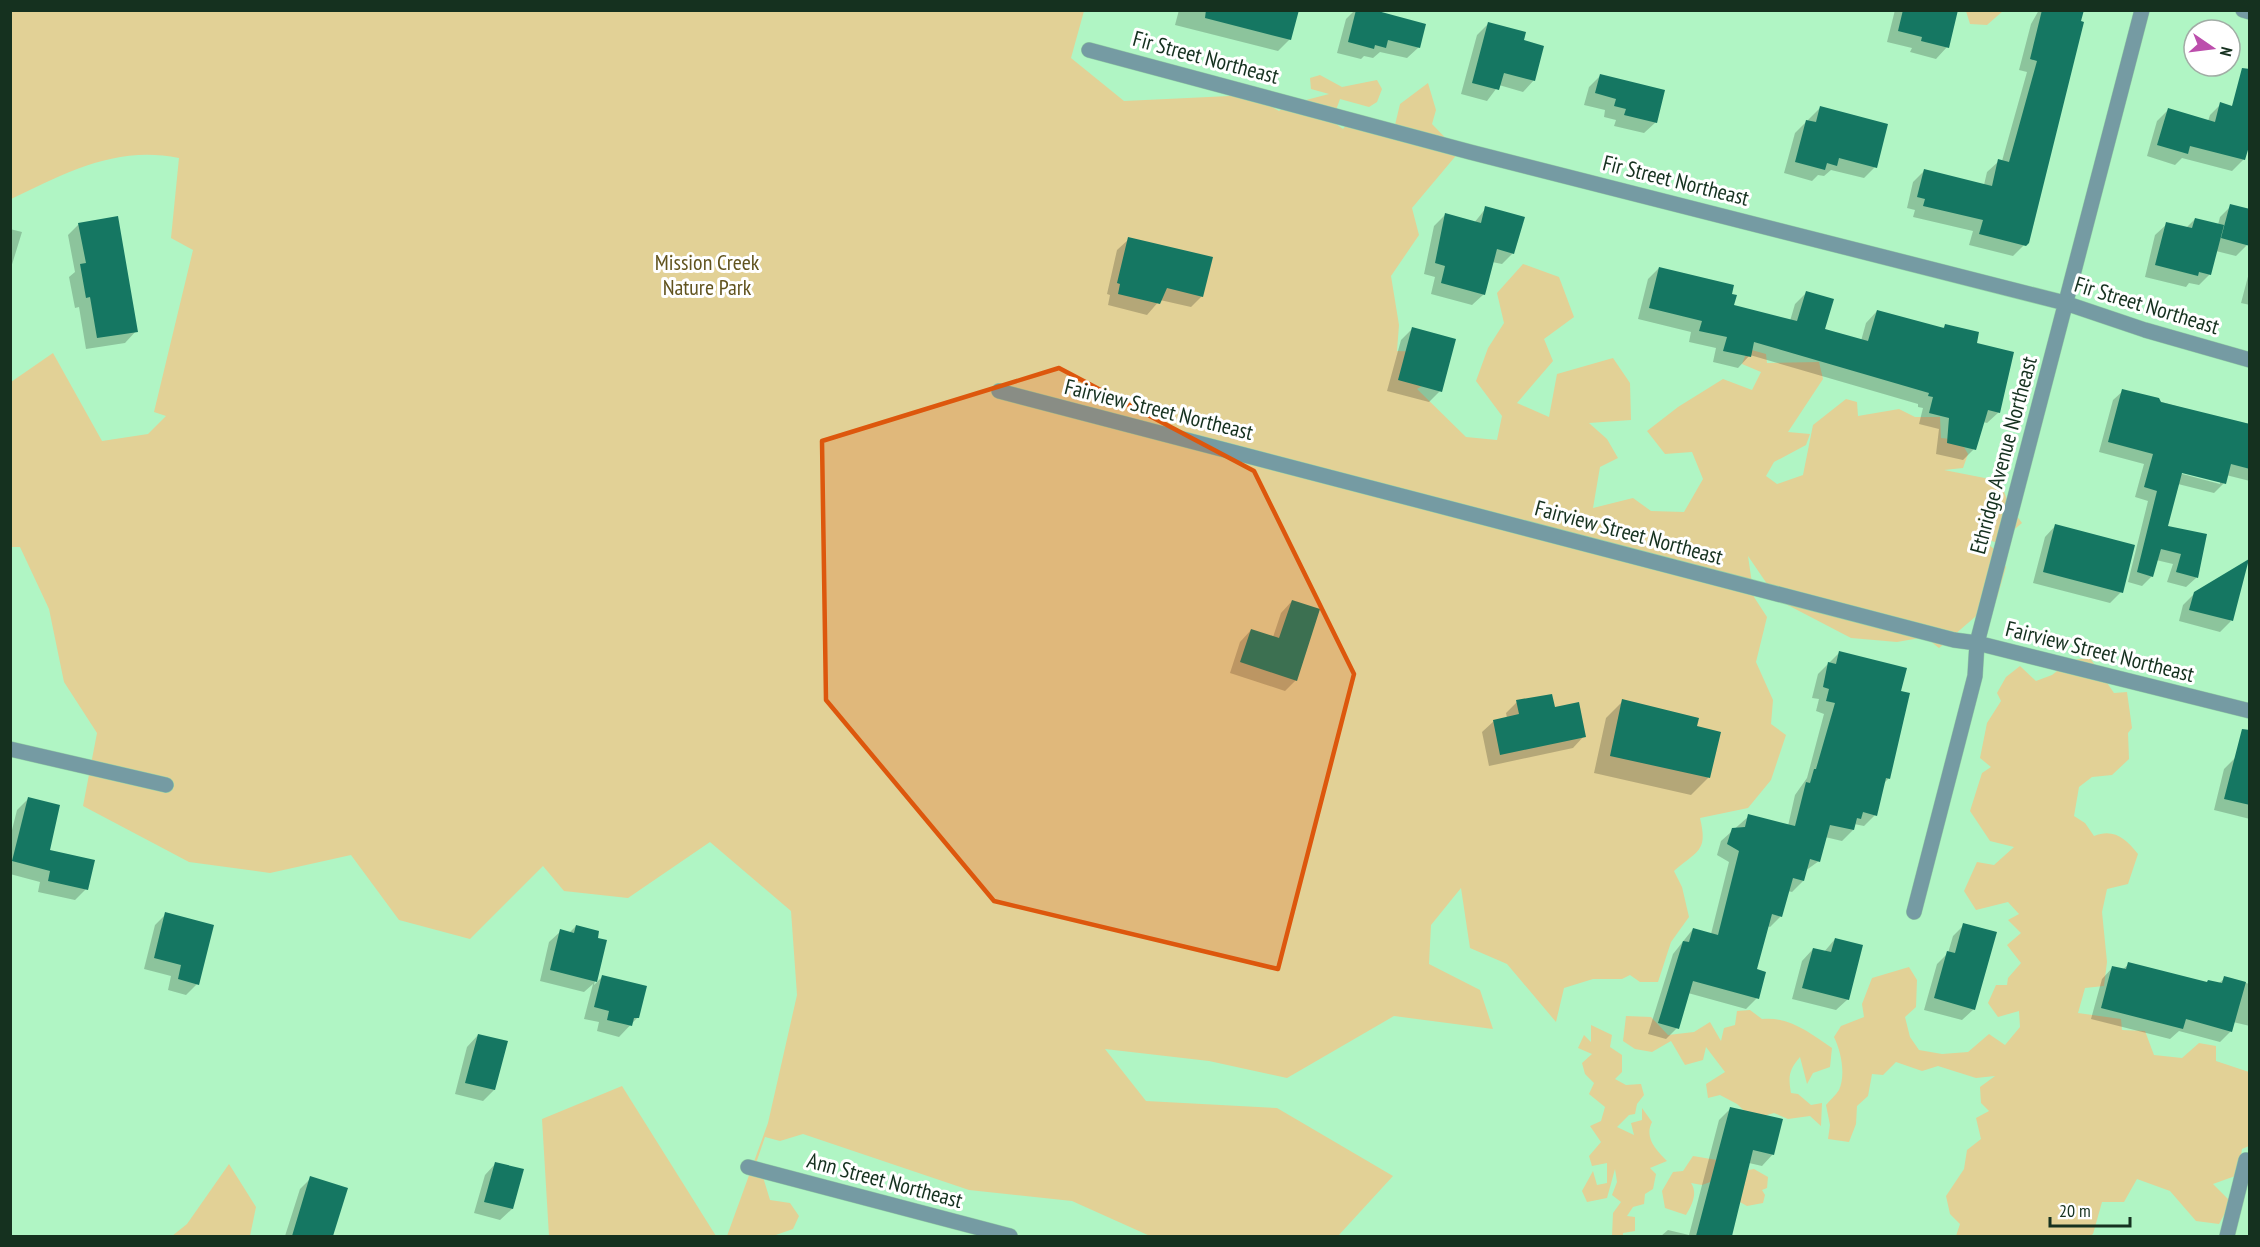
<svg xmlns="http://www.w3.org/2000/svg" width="2260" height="1247" viewBox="0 0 2260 1247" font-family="'PT Sans Narrow',sans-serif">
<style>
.green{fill:#e2d196}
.shadow{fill:#0003;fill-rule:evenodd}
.building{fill:#157762}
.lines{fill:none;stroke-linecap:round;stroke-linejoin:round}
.minor-casing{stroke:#94d2a6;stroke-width:16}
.minor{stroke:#759ba3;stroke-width:15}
.marked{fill:#dd570d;fill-opacity:0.2;stroke:#dd570d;stroke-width:4.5;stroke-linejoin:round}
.labels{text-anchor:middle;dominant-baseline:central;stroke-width:6;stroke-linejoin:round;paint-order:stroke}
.street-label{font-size:22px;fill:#15311f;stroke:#fff}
.park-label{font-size:22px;fill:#61531e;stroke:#fff}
</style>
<rect width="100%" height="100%" fill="#b0f5c4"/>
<path class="green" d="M 10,11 L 1084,11 L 1071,58 L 1124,101 L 1251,95 L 1279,111 L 1287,105 L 1329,94 L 1311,89 L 1310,78 L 1320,75 L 1342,87 L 1377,80 L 1382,89 L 1377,102 L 1369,107 L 1340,99 L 1332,121 L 1343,129 L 1354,116 L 1395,125 L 1400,104 L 1428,83 L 1436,110 L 1432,124 L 1459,152 L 1412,208 L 1419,235 L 1391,276 L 1399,325 L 1397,351 L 1423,352 L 1432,380 L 1417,389 L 1466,437 L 1497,440 L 1502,416 L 1476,381 L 1488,348 L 1504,323 L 1497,293 L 1523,264 L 1559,277 L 1574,317 L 1544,339 L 1553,361 L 1517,403 L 1549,417 L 1557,374 L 1613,358 L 1630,383 L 1631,420 L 1589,423 L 1607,439 L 1618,458 L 1600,467 L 1593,508 L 1633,498 L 1651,511 L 1684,512 L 1703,479 L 1692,452 L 1665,454 L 1647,431 L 1678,407 L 1723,379 L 1752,390 L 1761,372 L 1742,364 L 1748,349 L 1766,354 L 1767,363 L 1819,362 L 1823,379 L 1788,432 L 1810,434 L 1806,445 L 1774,462 L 1766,476 L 1777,484 L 1803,475 L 1813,425 L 1846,399 L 1857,402 L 1858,416 L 1899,409 L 1915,417 L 1940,417 L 1941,438 L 1960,440 L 1968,454 L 1963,468 L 1944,470 L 2000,481 L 2009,505 L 2022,523 L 1998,543 L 1979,537 L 1994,549 L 2006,567 L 1997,598 L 1939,648 L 1925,637 L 1897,642 L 1851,638 L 1778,600 L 1748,556 L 1754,597 L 1767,617 L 1756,662 L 1773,700 L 1771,724 L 1786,735 L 1771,780 L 1748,808 L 1700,818 C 1708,852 1698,850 1674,871 L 1682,887 L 1689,917 L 1671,942 L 1658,982 L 1640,982 L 1630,975 L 1622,979 L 1593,979 L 1564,988 L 1556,1022 L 1507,964 L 1470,948 L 1461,888 L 1431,925 L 1429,964 L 1480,990 L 1493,1029 L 1394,1016 L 1287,1078 L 1209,1061 L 1105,1049 L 1146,1101 L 1277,1108 L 1393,1176 L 1338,1236 L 1150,1236 L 1072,1201 L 969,1190 L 803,1134 L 780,1141 L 765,1137 L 755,1166 L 763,1177 L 770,1200 L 790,1203 L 799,1216 L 793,1229 L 773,1236 L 727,1236 L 768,1123 L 797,995 L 791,911 L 710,842 L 628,898 L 564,891 L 543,866 L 470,939 L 399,920 L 351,855 L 270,873 L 189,862 L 83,806 L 97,733 L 64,682 L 49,609 L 20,547 L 11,547 L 11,382 L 53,353 L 102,441 L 148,434 L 166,416 L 154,412 L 193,250 L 171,238 L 179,158 C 116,145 66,173 11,199 Z
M 1966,11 L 1966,10 L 2003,11 L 1987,25 L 1970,24 Z
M 2090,658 L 2114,693 L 2127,692 L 2132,728 L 2128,733 L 2129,759 L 2112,775 L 2092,777 L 2079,787 L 2074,816 L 2085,823 L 2094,836 C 2114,828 2126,839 2138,854 L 2128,884 L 2107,889 L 2102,912 L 2107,962 L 2104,986 L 2085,988 L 2078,1013 L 2121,1019 L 2122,1030 L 2145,1031 L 2154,1055 L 2182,1058 L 2199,1043 L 2216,1046 L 2216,1061 L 2249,1072 L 2249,1146 L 2242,1149 L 2238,1175 L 2213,1184 L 2231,1202 L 2219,1224 L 2196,1221 L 2170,1191 L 2137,1179 L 2124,1202 L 2102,1202 L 2093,1234 L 2090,1236 L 1956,1236 L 1960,1224 L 1950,1214 L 1946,1196 L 1964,1169 L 1967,1150 L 1981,1139 L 1976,1118 L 1989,1111 L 1981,1103 L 1980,1087 L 1995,1076 L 1976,1078 L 1938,1066 L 1922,1071 L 1896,1062 L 1883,1075 L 1872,1074 L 1868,1096 L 1857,1106 L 1856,1124 L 1849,1142 L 1828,1139 L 1830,1125 L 1826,1105 C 1830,1100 1836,1095 1839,1090 C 1846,1075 1841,1051 1834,1037 L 1841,1026 L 1864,1017 L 1862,1004 L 1872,978 L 1909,967 L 1917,980 L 1916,1007 L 1905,1017 L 1910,1037 L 1919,1050 L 1942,1054 L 1968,1052 L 1989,1034 L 2005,1045 L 2020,1027 L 2019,1011 L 1998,1017 L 1988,1003 L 1996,985 L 2007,985 L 2008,978 L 2021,963 L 2007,945 L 2021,933 L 2008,920 L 2019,914 L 2008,902 L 1976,910 L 1964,891 L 1977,862 L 1994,865 L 2014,847 L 1990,841 L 1970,811 L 1982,773 L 1991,767 L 1980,758 L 1987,723 L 2001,701 L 1997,693 L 2006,677 L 2020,666 L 2036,681 L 2052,675 L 2071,660 Z
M 1750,1010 L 1762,1019 C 1789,1016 1810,1033 1832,1048 L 1830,1067 L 1813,1073 L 1807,1084 L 1800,1057 C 1789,1070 1788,1076 1791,1093 L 1798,1094 L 1811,1105 L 1822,1103 L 1821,1126 L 1810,1116 L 1788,1119 L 1774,1113 L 1753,1119 L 1737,1104 L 1720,1095 L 1708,1098 L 1706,1084 L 1725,1072 L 1706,1047 L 1703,1060 L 1685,1065 L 1671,1041 L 1652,1052 L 1635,1049 L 1623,1041 L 1626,1016 L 1651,1017 L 1668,1035 L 1694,1032 L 1710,1022 L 1721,1041 L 1724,1028 L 1735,1025 L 1737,1011 Z
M 1591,1025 L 1612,1035 L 1610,1047 L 1622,1055 L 1622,1072 L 1615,1079 L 1626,1085 L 1641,1084 L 1644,1095 L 1637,1104 L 1635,1114 L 1629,1115 L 1617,1127 L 1634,1135 L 1631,1123 L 1642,1120 L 1642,1108 L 1652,1122 C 1644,1138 1656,1150 1667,1161 L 1650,1168 L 1656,1174 L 1653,1189 L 1645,1194 L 1644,1204 L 1633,1207 L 1627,1216 L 1635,1217 L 1635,1231 L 1623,1233 L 1623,1236 L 1612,1236 L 1613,1213 L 1621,1202 L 1612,1195 L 1617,1182 L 1615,1169 L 1607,1198 L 1587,1202 L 1582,1191 L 1593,1171 L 1597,1185 L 1607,1183 L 1607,1163 L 1592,1166 L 1589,1156 L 1601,1142 L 1590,1126 L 1601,1121 L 1605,1107 L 1589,1094 L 1594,1083 L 1585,1074 L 1582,1063 L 1592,1054 L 1578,1048 L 1584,1035 L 1591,1042 Z
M 622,1086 L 716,1236 L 549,1236 L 542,1119 Z
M 1693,1156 L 1717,1160 L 1713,1181 L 1702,1185 L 1691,1183 C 1698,1193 1692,1205 1686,1215 L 1665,1208 L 1662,1191 L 1673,1172 L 1683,1171 Z
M 229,1164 L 256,1207 L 250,1236 L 172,1236 L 187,1224 Z
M 1754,1169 L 1768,1177 L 1767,1188 L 1762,1190 L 1765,1195 L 1763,1203 L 1747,1206 L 1738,1201 L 1743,1171 Z"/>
<path class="shadow" d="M 1179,10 L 1297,10 L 1290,39 L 1278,51 L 1175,25 Z
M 1355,10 L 1368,10 L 1419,47 L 1407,58 L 1380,52 L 1373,58 L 1364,56 L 1361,59 L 1337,53 L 1346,19 Z
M 1895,10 L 1957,10 L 1947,47 L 1936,59 L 1910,52 L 1912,48 L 1887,42 Z
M 2039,10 L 2083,10 L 2027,242 L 2013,256 L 1969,245 L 1973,231 L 1913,217 L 1915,210 L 1907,208 L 1913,182 L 1924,171 L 1984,185 L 1987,172 L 1999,161 L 2002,161 L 2027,72 L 2019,70 L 2031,24 Z
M 1488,24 L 1522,41 L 1534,80 L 1523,92 L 1499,85 L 1487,101 L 1461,94 L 1477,35 Z
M 1600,76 L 1656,122 L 1644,133 L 1614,126 L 1616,120 L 1604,117 L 1605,110 L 1584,105 L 1589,87 Z
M 2221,104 L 2231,107 L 2234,104 L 2244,159 L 2232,171 L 2182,158 L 2175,165 L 2147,156 L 2157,121 L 2168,110 L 2208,121 L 2210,115 Z
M 1820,108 L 1875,167 L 1864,178 L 1831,170 L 1824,176 L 1818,175 L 1812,181 L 1784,173 L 1795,133 Z
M 2231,206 L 2247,245 L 2236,256 L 2216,251 L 2210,274 L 2199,285 L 2189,283 L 2186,287 L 2145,277 L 2155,235 L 2167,224 L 2186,228 L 2195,219 L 2218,225 L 2220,217 Z
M 1486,208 L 1513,253 L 1502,264 L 1492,262 L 1484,294 L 1472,305 L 1431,294 L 1435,277 L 1424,274 L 1434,226 L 1445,215 L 1474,223 Z
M 79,224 L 136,331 L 125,343 L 86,349 L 79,307 L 75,308 L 69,277 L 75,272 L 68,235 Z
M 10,229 L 22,232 L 10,271 Z
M 1129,239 L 1202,296 L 1191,307 L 1160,300 L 1147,315 L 1108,305 L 1110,295 L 1107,294 L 1117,250 Z
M 1659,268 L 1730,295 L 1732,306 L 1790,321 L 1795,304 L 1806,293 L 1824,330 L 1861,341 L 1866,323 L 1877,311 L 1942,329 L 1945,326 L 1975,344 L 1999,412 L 1987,423 L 1983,422 L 1974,449 L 1963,460 L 1936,454 L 1939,429 L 1919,424 L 1923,408 L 1918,407 L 1918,404 L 1750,355 L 1738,368 L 1713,362 L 1716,348 L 1689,342 L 1691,332 L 1638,319 L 1648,279 Z
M 2250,269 L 2250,305 L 2241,303 Z
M 1412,329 L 1440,391 L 1429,402 L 1387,391 L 1401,340 Z
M 2123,391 L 2250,427 L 2250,481 L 2226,475 L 2224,483 L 2214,493 L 2178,484 L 2166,527 L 2205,535 L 2196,578 L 2186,587 L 2167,582 L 2173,564 L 2156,560 L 2152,576 L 2142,586 L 2128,582 L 2148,501 L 2135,497 L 2144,464 L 2099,452 L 2113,400 ZM 2175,470 L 2220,481 L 2220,484 L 2175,472 Z
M 2056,525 L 2121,592 L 2110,603 L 2033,583 L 2045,537 Z
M 2195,593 L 2231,621 L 2220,632 L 2179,621 L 2183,605 Z
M 1292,601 L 1296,680 L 1285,691 L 1230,673 L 1240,642 L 1251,630 L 1273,637 L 1281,613 Z
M 1839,653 L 1900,692 L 1889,778 L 1883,784 L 1875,815 L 1864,826 L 1854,824 L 1853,830 L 1842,841 L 1825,837 L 1819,861 L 1805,871 L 1803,881 L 1792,892 L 1788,891 L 1781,916 L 1770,927 L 1767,926 L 1755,970 L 1757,998 L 1746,1009 L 1688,993 L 1677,1028 L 1666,1039 L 1648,1034 L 1673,954 L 1693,929 L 1711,934 L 1729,862 L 1717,855 L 1721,841 L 1749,816 L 1788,826 L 1795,795 L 1807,778 L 1824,714 L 1816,711 L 1819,699 L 1812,698 L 1818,674 Z
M 1623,701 L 1696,727 L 1708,778 L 1691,795 L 1594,773 L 1606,718 Z
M 1517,702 L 1554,709 L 1584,736 L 1573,748 L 1489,766 L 1482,732 L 1494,721 L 1507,718 L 1506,713 Z
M 2235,758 L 2250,762 L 2250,819 L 2214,810 L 2224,769 Z
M 28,799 L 48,851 L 86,889 L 75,900 L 38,892 L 40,882 L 10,874 L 10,838 L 17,810 Z
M 166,914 L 197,984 L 186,995 L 168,990 L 171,976 L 144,969 L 155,925 Z
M 1964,925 L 1974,1009 L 1962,1020 L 1924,1010 L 1937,964 L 1948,953 L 1953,936 Z
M 576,926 L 596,939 L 605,941 L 594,985 L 603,976 L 638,1017 L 619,1037 L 597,1031 L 599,1022 L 584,1019 L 593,984 L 584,992 L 540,981 L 549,942 L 561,931 L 569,933 Z
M 1835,939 L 1848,999 L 1836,1010 L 1792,999 L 1802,961 L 1813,949 L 1824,952 Z
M 2129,964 L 2207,983 L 2218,984 L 2225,978 L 2250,984 L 2250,1026 L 2233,1022 L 2231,1031 L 2220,1042 L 2179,1031 L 2170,1039 L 2091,1019 L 2102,979 L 2113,967 L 2122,970 Z
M 478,1035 L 494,1090 L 483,1101 L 455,1094 L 467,1047 Z
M 1730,1109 L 1773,1154 L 1762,1166 L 1749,1163 L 1730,1236 L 1661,1236 L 1668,1230 L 1689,1235 L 1719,1120 Z
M 496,1163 L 522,1170 L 512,1209 L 500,1220 L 474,1213 L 485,1175 Z
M 311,1178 L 346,1189 L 331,1236 L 285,1236 L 300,1189 Z"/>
<path class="building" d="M 1206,10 L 1299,10 L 1291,40 L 1205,18 Z
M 1356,10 L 1374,10 L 1426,24 L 1420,48 L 1388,40 L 1386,48 L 1375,45 L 1374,49 L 1348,42 Z
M 1903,10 L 1958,10 L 1949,48 L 1921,41 L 1922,37 L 1898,31 Z
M 2042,10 L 2084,10 L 2081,21 L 2084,22 L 2029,243 L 2026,246 L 1979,234 L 1983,220 L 1923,206 L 1925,199 L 1917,197 L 1924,169 L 1992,186 L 1998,159 L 2009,162 L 2037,61 L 2030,59 Z
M 1488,22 L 1526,32 L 1524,40 L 1544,46 L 1535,81 L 1504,73 L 1499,90 L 1472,83 Z
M 2242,68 L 2250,69 L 2250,143 L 2245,160 L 2190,146 L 2188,154 L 2157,145 L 2168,108 L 2215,122 L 2220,102 L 2232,106 Z
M 1600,74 L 1665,90 L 1657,123 L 1624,115 L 1626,109 L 1614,106 L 1616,99 L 1595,93 Z
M 1820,106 L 1888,124 L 1877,168 L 1839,158 L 1837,166 L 1827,163 L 1825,170 L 1795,162 L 1806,120 L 1816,122 Z
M 2230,204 L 2250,209 L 2250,246 L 2221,238 Z
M 1485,206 L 1525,217 L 1514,254 L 1497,249 L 1485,295 L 1441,283 L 1445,266 L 1435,263 L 1445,213 L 1481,223 Z
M 118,216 L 138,332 L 97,338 L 90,297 L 86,298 L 80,264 L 86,263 L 78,223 Z
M 2195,218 L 2224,225 L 2211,275 L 2199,272 L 2198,276 L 2155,265 L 2166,222 L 2192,228 Z
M 1128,237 L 1213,257 L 1203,297 L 1167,288 L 1160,304 L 1118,294 L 1120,284 L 1117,283 Z
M 1659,267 L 1734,285 L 1732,294 L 1737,295 L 1734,305 L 1797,321 L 1806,291 L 1834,299 L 1825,329 L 1868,341 L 1877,310 L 1944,328 L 1945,324 L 1979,332 L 1977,343 L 2014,352 L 2000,413 L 1988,410 L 1976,450 L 1947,443 L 1949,418 L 1929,413 L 1933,397 L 1928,396 L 1929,393 L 1754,342 L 1751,357 L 1723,351 L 1727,337 L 1699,331 L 1702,321 L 1649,308 Z
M 1412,327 L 1456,339 L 1442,392 L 1398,380 Z
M 2122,389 L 2159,398 L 2161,402 L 2250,424 L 2250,469 L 2231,464 L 2226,484 L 2182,473 L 2168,526 L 2207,534 L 2198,578 L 2176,572 L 2181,554 L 2161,549 L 2153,577 L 2137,572 L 2157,491 L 2144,487 L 2153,454 L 2108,442 Z
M 2055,524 L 2135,545 L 2123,593 L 2043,572 Z
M 2249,559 L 2233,621 L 2189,610 L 2194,592 Z
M 1292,600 L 1320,609 L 1297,681 L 1240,662 L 1251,629 L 1279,638 Z
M 1839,651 L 1907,668 L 1901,691 L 1910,693 L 1890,779 L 1886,778 L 1877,816 L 1863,812 L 1861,819 L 1857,818 L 1854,830 L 1830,825 L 1820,862 L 1810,859 L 1804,881 L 1793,878 L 1782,917 L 1772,914 L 1757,969 L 1766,972 L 1759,999 L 1693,981 L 1679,1029 L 1658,1023 L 1683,941 L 1689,942 L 1693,928 L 1718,935 L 1739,851 L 1727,844 L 1732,828 L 1745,827 L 1748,814 L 1795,826 L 1806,782 L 1810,783 L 1814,769 L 1816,769 L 1835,703 L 1826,701 L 1829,689 L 1823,687 L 1828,662 L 1836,664 Z
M 1552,694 L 1555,707 L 1579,702 L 1586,737 L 1500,755 L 1493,720 L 1519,714 L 1516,700 Z
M 1622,699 L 1699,718 L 1697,726 L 1721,732 L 1710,778 L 1610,756 Z
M 2242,729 L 2250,730 L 2250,805 L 2224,799 Z
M 28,797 L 60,805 L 50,850 L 95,860 L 88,890 L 48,881 L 50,871 L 12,861 Z
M 165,912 L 214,925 L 199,985 L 178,979 L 181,965 L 154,958 Z
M 1963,923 L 1997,932 L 1975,1010 L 1934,998 L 1947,951 L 1955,953 Z
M 576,925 L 599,931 L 598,938 L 607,940 L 597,982 L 550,970 L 560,929 L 574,933 Z
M 1835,938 L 1863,945 L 1849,1000 L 1802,988 L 1813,948 L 1831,952 Z
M 2128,962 L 2207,982 L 2208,980 L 2222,983 L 2224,976 L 2246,982 L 2232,1032 L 2186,1019 L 2183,1029 L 2101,1008 L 2112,966 L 2126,969 Z
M 602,975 L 647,986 L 639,1018 L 634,1018 L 632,1026 L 607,1020 L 609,1011 L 594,1007 Z
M 478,1034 L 508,1041 L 495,1090 L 465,1083 Z
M 1730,1107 L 1783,1119 L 1774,1155 L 1753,1150 L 1732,1236 L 1696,1236 Z
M 495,1162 L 524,1169 L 513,1209 L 484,1202 Z
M 310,1176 L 348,1188 L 333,1236 L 292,1236 Z"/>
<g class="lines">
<defs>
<path id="minor" d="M 2243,10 L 2250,12
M 1089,50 L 1470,152 L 2065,303 L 2145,330 L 2250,360
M 999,391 L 1954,640 L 1977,643 L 2250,711
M 10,749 L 166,785
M 1914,912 L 1975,676 L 1977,643 L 2142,10
M 748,1167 L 1010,1236
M 2227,1236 L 2246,1160"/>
</defs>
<use href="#minor" class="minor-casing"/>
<use href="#minor" class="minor"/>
</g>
<path class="marked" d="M 1059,368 L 1254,471 L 1354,674 L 1278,969 L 994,901 L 826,700 L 822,441 Z"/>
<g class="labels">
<g class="street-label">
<text transform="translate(1206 57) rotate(15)">Fir Street Northeast</text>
<text transform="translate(1676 180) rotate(14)">Fir Street Northeast</text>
<text transform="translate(2147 305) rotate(17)">Fir Street Northeast</text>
<text transform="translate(1159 409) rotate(14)">Fairview Street Northeast</text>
<text transform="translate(2003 455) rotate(-75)">Ethridge Avenue Northeast</text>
<text transform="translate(1629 532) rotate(15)">Fairview Street Northeast</text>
<text transform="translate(2100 651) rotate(14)">Fairview Street Northeast</text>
<text transform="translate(885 1180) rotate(15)">Ann Street Northeast</text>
</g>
<g class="park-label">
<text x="707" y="262">Mission Creek<tspan x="707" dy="25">Nature Park</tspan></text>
</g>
</g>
<rect width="2260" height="1247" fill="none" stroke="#15311f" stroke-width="24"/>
<g transform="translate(2212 48) rotate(104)"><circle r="28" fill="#ffffff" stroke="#a1ada5" stroke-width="1.5"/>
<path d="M0-4.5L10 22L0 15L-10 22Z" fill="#bc4eac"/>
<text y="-9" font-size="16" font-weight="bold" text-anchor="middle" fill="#15311f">N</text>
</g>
<path d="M2050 1217v9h80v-9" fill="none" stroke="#15311f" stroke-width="3"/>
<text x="2059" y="1217" font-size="18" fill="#15311f" stroke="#ffffff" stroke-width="4.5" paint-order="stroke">20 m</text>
</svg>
